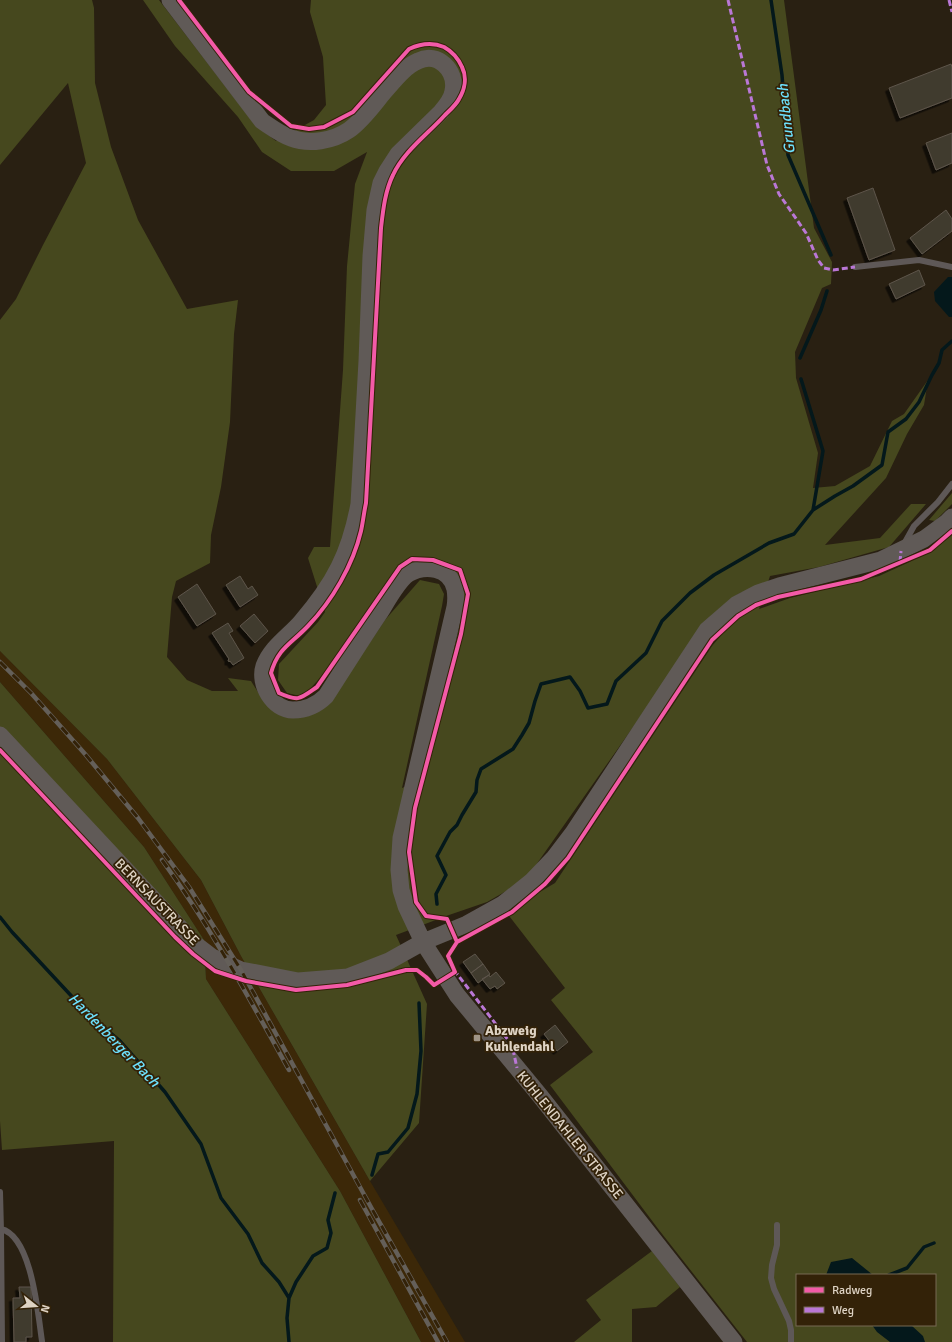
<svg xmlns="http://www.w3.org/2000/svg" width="952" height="1342" viewBox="0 0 952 1342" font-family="Signika,sans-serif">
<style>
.built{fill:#3c2808}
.green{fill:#46481e;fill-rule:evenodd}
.water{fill:#04181b}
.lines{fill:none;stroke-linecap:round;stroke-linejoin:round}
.stream{stroke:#04181b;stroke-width:3.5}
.building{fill:#413a2f;stroke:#5d554a;filter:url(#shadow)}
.lane{stroke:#5e5857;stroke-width:6}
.secondary{stroke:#605a57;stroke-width:17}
.rail-casing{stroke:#645f59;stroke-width:4.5}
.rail{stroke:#332208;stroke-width:3;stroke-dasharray:9;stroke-linecap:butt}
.quiet{stroke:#ba77d6;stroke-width:3;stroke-dasharray:6 3;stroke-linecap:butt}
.cycleway-casing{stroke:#332208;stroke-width:6}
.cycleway{stroke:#f35aa7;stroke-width:4}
.poi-dot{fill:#9f9486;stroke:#332208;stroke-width:1.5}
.labels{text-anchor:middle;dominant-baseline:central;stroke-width:3.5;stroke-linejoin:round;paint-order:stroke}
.street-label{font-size:14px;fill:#ded3c4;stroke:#332208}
.poi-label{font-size:14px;font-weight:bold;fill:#ded3c4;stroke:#332208;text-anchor:start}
.water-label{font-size:15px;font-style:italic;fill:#6de0fc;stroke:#332208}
</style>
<defs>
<filter id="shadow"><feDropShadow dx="-3.5" dy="3.5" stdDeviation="0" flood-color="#0009"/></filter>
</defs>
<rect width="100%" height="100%" fill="#292012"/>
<path class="built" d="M 0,651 L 107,759 L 201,880 L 241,956 L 370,1181 L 465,1342 L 421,1342 L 340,1191 L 206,979 L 204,940 L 144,847 L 0,682 Z"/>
<path class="green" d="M 0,0 L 92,0 L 94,8 L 95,83 L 111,147 L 138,220 L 187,309 L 238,300 L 234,334 L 230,422 L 221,487 L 211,535 L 210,563 L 176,581 L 172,597 L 167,657 L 187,680 L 212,691 L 238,691 L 228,678 L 251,681 L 263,700 L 291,715 L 356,663 L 385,620 L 420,580 L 439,584 L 444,594 L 442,606 L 402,788 L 425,777 L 442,696 L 464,609 L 464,583 L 448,563 L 422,558 L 396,573 L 367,619 L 334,662 L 310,689 L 300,696 L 287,693 L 278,680 L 279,664 L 318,622 L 325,612 L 308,558 L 314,547 L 330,547 L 343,370 L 347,266 L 355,184 L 367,152 L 334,171 L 291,171 L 262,152 L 238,117 L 175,46 L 143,0 L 159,0 L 255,125 L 276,141 L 314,120 L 326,105 L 323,57 L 310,12 L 311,0 L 784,0 L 814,228 L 832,262 L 831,284 L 822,288 L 795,352 L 796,378 L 818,453 L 813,488 L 835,486 L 870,466 L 892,421 L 904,414 L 928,380 L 924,405 L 907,434 L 886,478 L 825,545 L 880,538 L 911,504 L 926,504 L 889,547 L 819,567 L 770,576 L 759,609 L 790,598 L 879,576 L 931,552 L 952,535 L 952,1342 L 747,1342 L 659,1230 L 550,1085 L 593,1052 L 551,1000 L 565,988 L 506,912 L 555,883 L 712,646 L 735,619 L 742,592 L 733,597 L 712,615 L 531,872 L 508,890 L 487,902 L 449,915 L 396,935 L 427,1004 L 419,1123 L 370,1181 L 241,956 L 201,880 L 107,759 L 0,651 L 0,320 L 16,299 L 43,245 L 86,163 L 68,83 L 0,165 ZM 797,1275 L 935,1275 L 935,1325 L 797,1325 Z
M 952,493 L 952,504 L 935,521 L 929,520 Z
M 0,682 L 144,847 L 204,940 L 206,979 L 340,1191 L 421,1342 L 113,1342 L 114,1141 L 2,1150 L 0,1121 Z
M 652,1251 L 680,1287 L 656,1307 L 632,1309 L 632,1342 L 574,1342 L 601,1320 L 586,1300 Z"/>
<path class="water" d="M 948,277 L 952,277 L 952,317 L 949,317 L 935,301 L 934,292 Z
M 852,1258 L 873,1275 L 826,1275 L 831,1262 Z
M 872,1325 L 911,1325 L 923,1336 L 925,1342 L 890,1342 L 877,1332 Z"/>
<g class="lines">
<path class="stream" d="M 771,0 L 782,75 L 788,155 L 831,255
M 800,358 L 821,310 L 827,291
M 801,379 L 823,451 L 813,510
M 437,904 L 436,894 L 446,875 L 437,856 L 450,832 L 457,825 L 462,815 L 476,792 L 477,780 L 481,769 L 513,749 L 522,735 L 529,723 L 535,701 L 541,684 L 570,677 L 580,691 L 588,708 L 607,704 L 616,681 L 646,653 L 662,621 L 690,593 L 714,575 L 769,543 L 794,534 L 813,510 L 835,496 L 853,486 L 882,465 L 888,432 L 906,419 L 919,402 L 932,375 L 939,363 L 942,350 L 952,341
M 0,917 L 12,932 L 90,1016 L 119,1040 L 165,1092 L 201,1144 L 221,1198 L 248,1234 L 262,1263 L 279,1282 L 289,1298 L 287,1318 L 289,1342
M 372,1175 L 378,1154 L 388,1152 L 408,1128 L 417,1094 L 421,1051 L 419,1003
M 889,1275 L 907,1268 L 924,1247 L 934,1243
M 289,1298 L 296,1282 L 313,1256 L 327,1248 L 331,1233 L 328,1220 L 335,1193"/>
</g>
<path class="building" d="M 951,64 L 952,67 L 952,98 L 900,118 L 889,88 Z
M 952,133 L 952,163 L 936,170 L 926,143 Z
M 873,188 L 895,250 L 869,260 L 847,198 Z
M 946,210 L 952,219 L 952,231 L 922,254 L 910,238 Z
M 919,270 L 925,285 L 896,299 L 889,284 Z
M 240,576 L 248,589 L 252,586 L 258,595 L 240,607 L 226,585 Z
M 197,584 L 216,614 L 197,626 L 178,597 Z
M 254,614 L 268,631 L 255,643 L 240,626 Z
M 228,623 L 233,631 L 229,633 L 244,658 L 233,665 L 230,661 L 229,662 L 228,660 L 229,659 L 212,633 Z
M 475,954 L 483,964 L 471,973 L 463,962 Z
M 483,964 L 490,974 L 478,983 L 471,973 Z
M 496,972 L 505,983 L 497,989 L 495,986 L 490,989 L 482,979 L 489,975 L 490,977 Z
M 555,1025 L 568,1042 L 557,1051 L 544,1034 Z
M 19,1287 L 31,1287 L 32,1337 L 26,1337 L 26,1342 L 14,1342 L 13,1298 L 20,1298 Z"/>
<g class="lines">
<path class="lane" d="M 855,267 L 919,260 L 952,267
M 904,544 L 914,526 L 938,502 L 952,484
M 0,1192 L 1,1231 L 2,1342
M 777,1225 L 777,1245 L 772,1265 L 771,1278 L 774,1289 L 789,1321 L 791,1330 L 791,1342
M 1,1229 C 32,1236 38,1315 42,1341"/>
<path class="secondary" d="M 170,0 L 262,121 C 271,127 280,134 291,138 C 309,145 333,141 349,130 C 363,120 374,104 384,92 C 394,81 404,67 418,61 C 438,51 457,71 453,91 C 452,99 446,106 441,112 L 398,154 L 387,171 L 381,183 L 375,210 L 371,256 L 367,361 L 359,504 C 350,553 334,584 301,622 C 289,636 271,647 264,666 C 258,684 273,710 293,710 C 307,710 317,705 326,696 C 344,668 362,639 381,611 C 387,601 398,581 408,574 C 425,564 450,567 455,589 C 456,595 456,601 455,607 L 401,838 L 399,870 L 401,890 L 406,906 L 423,942 L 457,995 L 541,1097 L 734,1342
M 0,735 L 195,944 L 212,957 L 241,970 L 298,981 L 348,977 L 389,961 L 423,942 L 467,924 L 503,904 L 532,881 L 554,858 L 573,833 L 707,630 L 737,604 L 758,593 L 779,586 L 881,560 L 924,539 L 947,522 L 952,517"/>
<defs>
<path id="rail" d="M 0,662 L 31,693 L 85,754 L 138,818 L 189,887 L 241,970 L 372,1209 L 447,1342
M 162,860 C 210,926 249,998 289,1070
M 360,1200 L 438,1342"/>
</defs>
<use href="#rail" class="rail-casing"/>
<use href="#rail" class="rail"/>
<path class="quiet" d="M 728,0 L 767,165 L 779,194 L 806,233 L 818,260 L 824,268 L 833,270 L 855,267
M 949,0 L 952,12
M 900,562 L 901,551
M 454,970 L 512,1045 L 517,1068"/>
<defs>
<path id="cycleway" d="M 179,0 L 249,92 L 291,126 L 309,129 L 324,127 L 353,112 L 409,49 C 420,44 432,42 444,47 C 453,52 458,58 462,67 C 467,77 465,89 459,99 C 456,105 450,110 445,115 C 428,134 404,151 393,175 C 385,191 383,211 381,228 L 366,503 C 364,512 363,522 361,531 C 353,565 332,601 308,626 C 291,644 278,648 271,673 L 279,693 C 299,702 300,699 317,687 L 400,567 L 412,559 L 433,560 L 460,570 L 468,594 L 461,634 L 415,808 L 409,852 L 416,902 L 426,916 L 447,919 L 457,942
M 0,750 L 175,937 L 193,954 L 215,971 L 246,981 L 296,990 L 347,985 L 406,970 L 417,970 L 426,977 L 434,985 L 455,972 L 448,956 L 457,942 L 512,912 L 545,884 L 568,858 L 712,640 L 738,616 L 756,605 L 778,597 L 861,579 L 930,550 L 952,531"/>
</defs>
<use href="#cycleway" class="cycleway-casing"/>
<use href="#cycleway" class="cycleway"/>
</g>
<rect class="poi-dot" x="473" y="1034" width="8" height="8" rx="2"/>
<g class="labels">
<g class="street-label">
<text transform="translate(157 902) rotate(46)">BERNSAUSTRASSE</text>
<text transform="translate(570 1135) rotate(51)">KUHLENDAHLER STRASSE</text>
</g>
<g class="poi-label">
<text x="485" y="1030">Abzweig<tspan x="485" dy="16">Kuhlendahl</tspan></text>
</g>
<g class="water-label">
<text transform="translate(786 119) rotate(-96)">Grundbach</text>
<text transform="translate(114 1040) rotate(46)">Hardenberger Bach</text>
</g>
</g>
<rect x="796" y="1274" width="140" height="52" fill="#332208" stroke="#776953"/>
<rect x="804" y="1287" width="20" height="6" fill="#f35aa7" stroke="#776953"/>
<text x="832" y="1294" font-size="12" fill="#ded3c4">Radweg</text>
<rect x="804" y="1307" width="20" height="6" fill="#ba77d6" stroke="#776953"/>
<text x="832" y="1314" font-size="12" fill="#ded3c4">Weg</text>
<g transform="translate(36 1306) rotate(107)" stroke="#332208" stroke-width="3" paint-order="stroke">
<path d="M0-3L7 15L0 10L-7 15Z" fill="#ded3c4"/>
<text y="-6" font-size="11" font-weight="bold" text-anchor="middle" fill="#ded3c4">N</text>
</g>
</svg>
